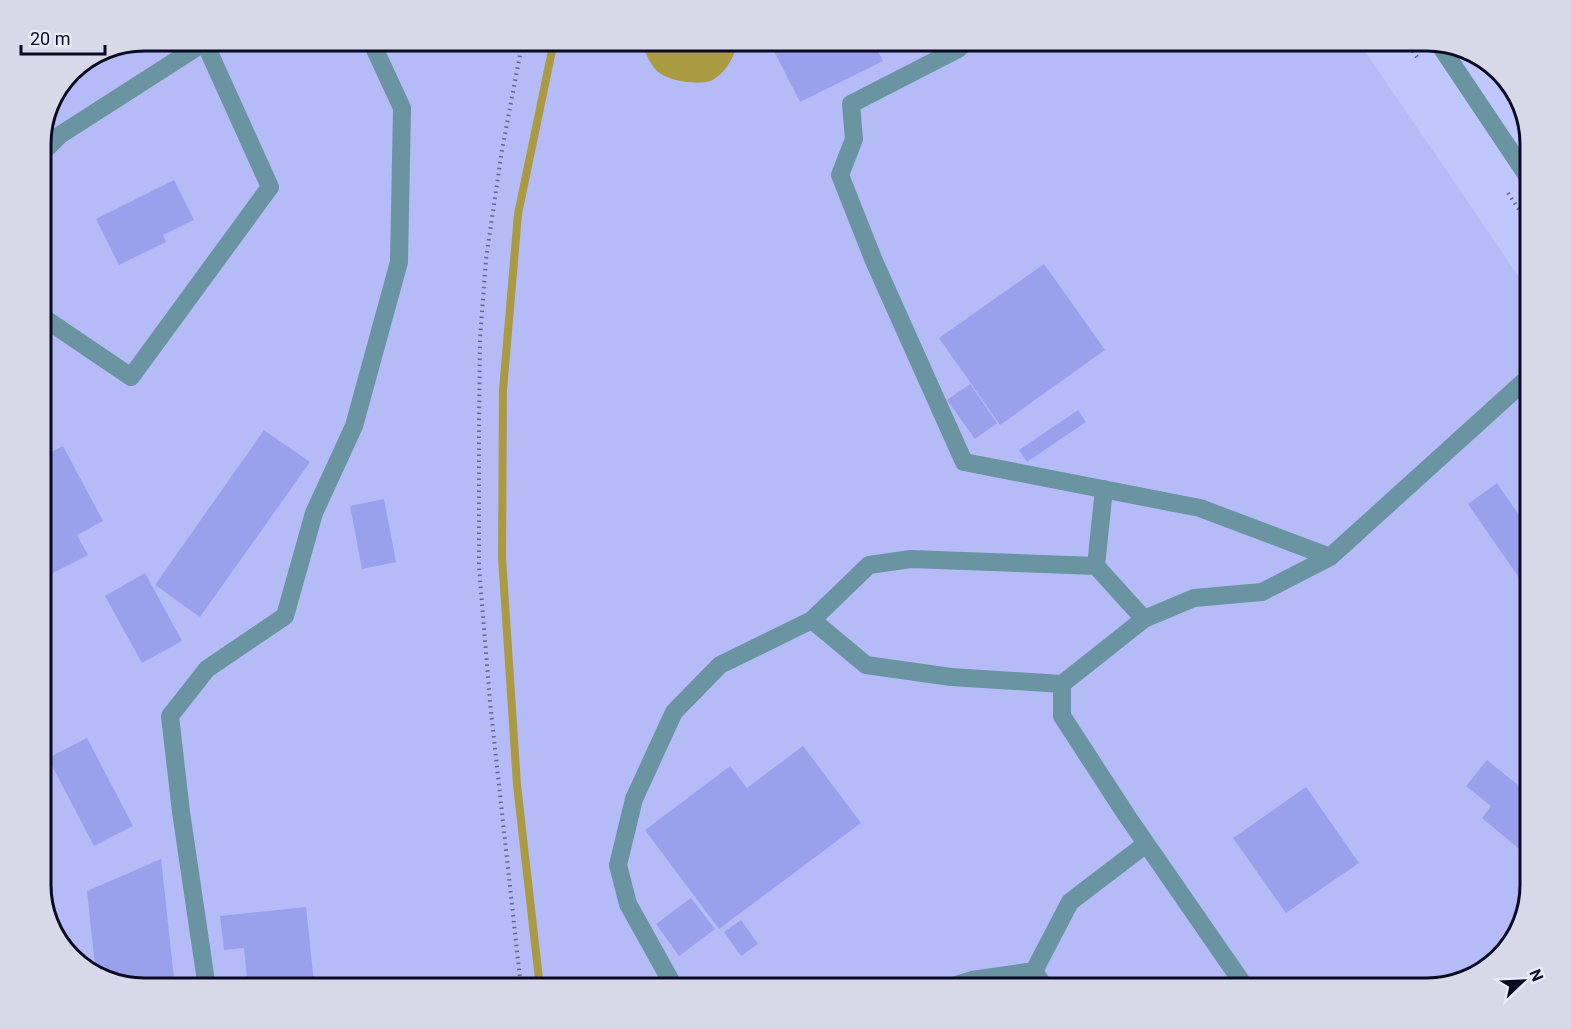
<svg xmlns="http://www.w3.org/2000/svg" width="1571" height="1029" viewBox="0 0 1571 1029" font-family="Roboto,sans-serif">
<style>
.built{fill:#b5bbf6}
.water{fill:#aa9a41}
.lines{fill:none;stroke-linecap:round;stroke-linejoin:round}
.stream{stroke:#aa9a41;stroke-width:8}
.building{fill:#99a1ed}
.path{stroke:#62668c;stroke-width:4;stroke-dasharray:1.5 4.5;stroke-linecap:butt}
.minor{stroke:#6a94a1;stroke-width:18}
.rim{fill:none;stroke:#0a0b22;stroke-width:3}
</style>
<rect width="100%" height="100%" fill="#c0c7fc"/>
<path class="built" d="M 144,41 L 1358,41 L 1530,293 L 1530,886 L 1513,942 L 1479,975 L 1428,988 L 144,988 L 87,971 L 54,937 L 41,892 L 41,137 L 71,70 L 105,48 Z"/>
<path class="water" d="M 643,41 L 738,41 C 735,55 727,71 714,79 C 702,87 666,81 656,70 C 650,64 643,49 643,41 Z"/>
<g class="lines">
<path class="stream" d="M 540,988 L 517,785 L 502,557 L 503,390 L 518,214 L 554,41"/>
</g>
<path class="building" d="M 780,41 L 873,41 L 883,61 L 800,102 L 771,45 Z
M 1147,41 L 1167,41 L 1156,50 Z
M 174,180 L 194,220 L 163,235 L 166,242 L 119,265 L 96,219 Z
M 1044,264 L 1105,350 L 1000,425 L 939,338 Z
M 970,384 L 997,423 L 975,439 L 947,400 Z
M 1078,410 L 1086,422 L 1027,462 L 1019,450 Z
M 264,430 L 310,462 L 200,617 L 155,585 Z
M 63,446 L 103,521 L 77,535 L 88,555 L 41,579 L 41,457 Z
M 1497,483 L 1530,531 L 1530,576 L 1522,582 L 1468,504 Z
M 384,499 L 396,562 L 362,569 L 350,506 Z
M 145,573 L 182,641 L 142,663 L 105,596 Z
M 87,738 L 133,826 L 94,846 L 48,758 Z
M 803,746 L 861,823 L 719,929 L 645,830 L 730,766 L 747,788 Z
M 1487,760 L 1528,793 L 1530,790 L 1530,858 L 1482,818 L 1491,806 L 1466,786 Z
M 1306,787 L 1359,863 L 1286,913 L 1233,838 Z
M 161,859 L 175,988 L 144,988 L 96,974 L 87,891 Z
M 691,898 L 715,929 L 679,956 L 656,924 Z
M 306,907 L 314,983 L 248,988 L 244,948 L 224,950 L 220,916 Z
M 741,920 L 758,944 L 741,956 L 724,932 Z"/>
<g class="lines">
<path class="path" d="M 1406,41 L 1419,60
M 1508,193 L 1530,226
M 521,988 L 490,702 L 479,567 L 479,428 L 480,339 L 486,259 L 502,150 L 520,55 L 525,41"/>
<path class="minor" d="M 967,41 L 958,49 L 851,104 L 854,139 L 840,175 L 874,261 L 964,462 L 1200,508 L 1330,557
M 1439,44 L 1530,180
M 1501,75 L 1520,103
M 41,154 L 60,135 L 205,42
M 41,316 L 131,377 L 270,187 L 204,41
M 1096,566 L 1104,489
M 812,620 L 869,565 L 911,559 L 1096,566 L 1144,619
M 207,988 L 181,812 L 170,716 L 207,669 L 285,616 L 314,513 L 354,426 L 399,262 L 402,108 L 371,41
M 680,988 L 672,983 L 628,904 L 618,865 L 634,799 L 674,712 L 720,665 L 812,620 L 866,665 L 951,677 L 1062,684
M 946,988 L 972,980 L 1034,971
M 1045,988 L 1034,971 L 1070,902 L 1146,844
M 1246,988 L 1127,816 L 1062,716 L 1062,684 L 1144,619 L 1194,598 L 1262,592 L 1330,557 L 1530,376"/>
</g>
<path d="M0 0H1571V1029H0ZM144 51H1427A93 93 0 0 1 1520 144V885A93 93 0 0 1 1427 978H144A93 93 0 0 1 51 885V144A93 93 0 0 1 144 51Z" fill="#d7d9e8" fill-rule="evenodd"/>
<path class="rim" d="M144 51H1427A93 93 0 0 1 1520 144V885A93 93 0 0 1 1427 978H144A93 93 0 0 1 51 885V144A93 93 0 0 1 144 51Z"/>
<g transform="translate(1523 981) rotate(67)" stroke="#e9ebf9" stroke-width="4.5" paint-order="stroke">
<path d="M0-4.5L10 22L0 15L-10 22Z" fill="#0a0b22"/>
<text y="-9" font-size="16" font-weight="bold" text-anchor="middle" fill="#0a0b22">N</text>
</g>
<path d="M21 45v9h84v-9" fill="none" stroke="#0a0b22" stroke-width="3"/>
<text x="30" y="45" font-size="18" fill="#0a0b22" stroke="#e9ebf9" stroke-width="4.5" paint-order="stroke">20 m</text>
</svg>
